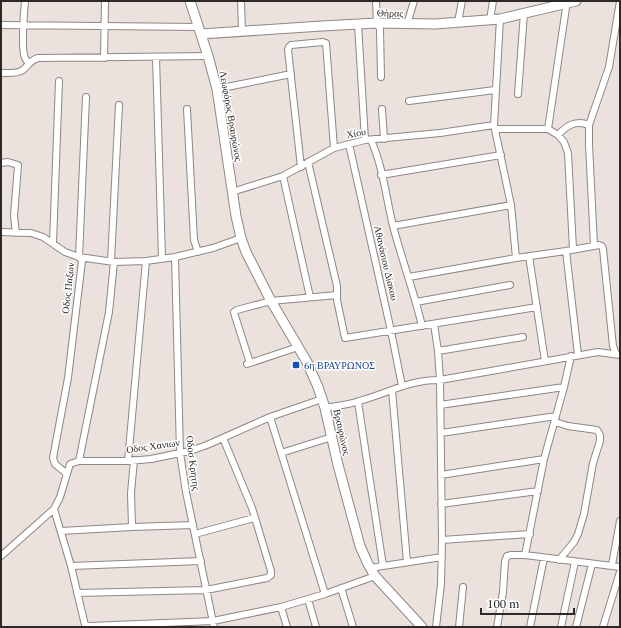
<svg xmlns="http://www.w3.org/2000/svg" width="621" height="628" viewBox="0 0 621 628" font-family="'PT Serif',serif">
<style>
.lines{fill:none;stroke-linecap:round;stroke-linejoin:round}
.street-casing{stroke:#8f8783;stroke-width:8}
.secondary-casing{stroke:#8f8783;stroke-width:11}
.street{stroke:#fff;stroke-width:6}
.secondary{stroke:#fff;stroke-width:9}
.transit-dot{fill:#1a4fb4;stroke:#fff;stroke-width:1.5}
.labels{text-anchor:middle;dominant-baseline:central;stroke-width:3;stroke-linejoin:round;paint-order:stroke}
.street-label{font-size:10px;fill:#2c2927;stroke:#fff}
.transit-label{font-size:10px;fill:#164399;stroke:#fff;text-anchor:start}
</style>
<rect width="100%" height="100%" fill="#ebe2dd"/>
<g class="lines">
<defs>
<path id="street" d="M 25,1 C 24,11 21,50 25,58 C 26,60 27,62 29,63
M 241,1 L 242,31
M 376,1 L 377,23 L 380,29 L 381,77
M 500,19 L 494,125 L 511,205 L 516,258
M 490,20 L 493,1
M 458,22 L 462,1
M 358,24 L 365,140
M 407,24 L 414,1
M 1,25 L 199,27
M 156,57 L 162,258
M 104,58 L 105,1
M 1,73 C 8,73 17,74 23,70 C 29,65 30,60 38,58 L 208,56
M 217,89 L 291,74
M 518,94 L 524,13
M 409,101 L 495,90
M 187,109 L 194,240 L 198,252
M 382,109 L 384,139
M 495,129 L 548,129 L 558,135 L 564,142 L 568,153 L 573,249
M 548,129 L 567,1
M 558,135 C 567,125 576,120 589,125
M 371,140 C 383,167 386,197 393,226 C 402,260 414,292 422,326
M 349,144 L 391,331 L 402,386
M 308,162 L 337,286 L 337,300 L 345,338 L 537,307
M 1,163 L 8,162 L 18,165 L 14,216 L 16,233
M 301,167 L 288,50 L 289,47 L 291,45 L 323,42 L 326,43 L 334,148
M 381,175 L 501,155
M 283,176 L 310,297
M 232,192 L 283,176 L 334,148 L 365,140 L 440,133 L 494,125
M 393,226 L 511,205
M 1,232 L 31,233 L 43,237 L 65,252 L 79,257 L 114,262 L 146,261 L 175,257 L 213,248 L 241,238
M 53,243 L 59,81
M 594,246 L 589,144 L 589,125 L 609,67 L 620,1
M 566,251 L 578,355
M 529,256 L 545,361
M 175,257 L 180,453 L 186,492 L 214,627
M 111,261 L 119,105
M 409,277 L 516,258 L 566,251 L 599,245 L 602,246 L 603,249 L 613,346 L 616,354
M 416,302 L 510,285
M 434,324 L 438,351 L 440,380 L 442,540 L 441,584 L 436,627
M 438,351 L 523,337
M 250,363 L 235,316 L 234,312 L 237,310 L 271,301 L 337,295
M 247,364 L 298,347
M 392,390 L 407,562
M 358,402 L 383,566
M 440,405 L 564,387
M 325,408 C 336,406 348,405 359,401 C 386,394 411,379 440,380 L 598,352 L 620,355
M 270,417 L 325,594
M 555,422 L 568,426 L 597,430 L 600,435 L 600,441 L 593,463 L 584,514 L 578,534 L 574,542 L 559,560
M 441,433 L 556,416
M 281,453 L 332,437
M 79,461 L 109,312 L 114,262
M 128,461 L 146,261
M 67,474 L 55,464 L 53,458 L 68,378 L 82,261 L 79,257 L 86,97
M 441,475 L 544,459
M 441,504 L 538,491
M 54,509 L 71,566 L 84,621 L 85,625 L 89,626 L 213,621 L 281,607 L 325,594 L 375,576
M 132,527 L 131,493 L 134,460
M 61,531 L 132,527 L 193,525
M 195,534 L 254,518
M 442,540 L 530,534
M 525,555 L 544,459 L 564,387 L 571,356
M 1,556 L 54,509 L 60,497 L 70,464 L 79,461 L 128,461 L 151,459 L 190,451 L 207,445 L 270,417 L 322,399
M 612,565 L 620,521
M 71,566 L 201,561
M 370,568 L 442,557
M 341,588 L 353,627
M 77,593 L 206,590 L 267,578 L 271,575 L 271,571 L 252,508 L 223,438
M 308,599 L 316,627
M 281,607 L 287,627
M 459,627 L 463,587
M 497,627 L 503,592 L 505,561 L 507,556 L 511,555 L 525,555 L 620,567
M 530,627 L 544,558
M 561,627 L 575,562
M 576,627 L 592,564
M 603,627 L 620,572"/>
<path id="secondary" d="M 190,1 L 208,56 L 217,89 L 236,216 L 241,238 L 246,252 L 271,301 L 307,362 L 318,387 L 325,408 L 338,465 L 360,546 L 368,564 L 375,576 L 422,627
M 201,34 L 322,26 L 377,23 L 435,24 L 500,19 L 576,1"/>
</defs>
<use href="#street" class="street-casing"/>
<use href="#secondary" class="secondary-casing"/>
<use href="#street" class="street"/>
<use href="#secondary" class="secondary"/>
</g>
<rect class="transit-dot" x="292" y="361" width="8" height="8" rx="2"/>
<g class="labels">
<g class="street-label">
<text transform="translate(390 13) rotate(1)">Θήρας</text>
<text transform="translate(231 116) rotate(80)">Λεωφόρος Βραυρώνος</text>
<text transform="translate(356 133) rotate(-11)">Χίου</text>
<text transform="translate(386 263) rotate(77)">Αθανάσιου Δίακου</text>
<text transform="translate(68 288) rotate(-84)">Οδος Παξων</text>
<text transform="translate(342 432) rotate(77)">Βραυρώνος</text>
<text transform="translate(153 446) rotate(-8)">Οδος Χανιων</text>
<text transform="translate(193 463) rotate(83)">Οδοσ Κρητης</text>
</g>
<g class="transit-label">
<text x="304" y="365">6η ΒΡΑΥΡΩΝΟΣ</text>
</g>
</g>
<rect width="621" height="628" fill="none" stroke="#2c2927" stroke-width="4"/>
<path d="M481 608v6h93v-6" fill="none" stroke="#2c2927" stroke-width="2"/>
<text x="487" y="608" font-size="12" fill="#2c2927" stroke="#ffffff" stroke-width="3" paint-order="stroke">100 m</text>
</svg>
